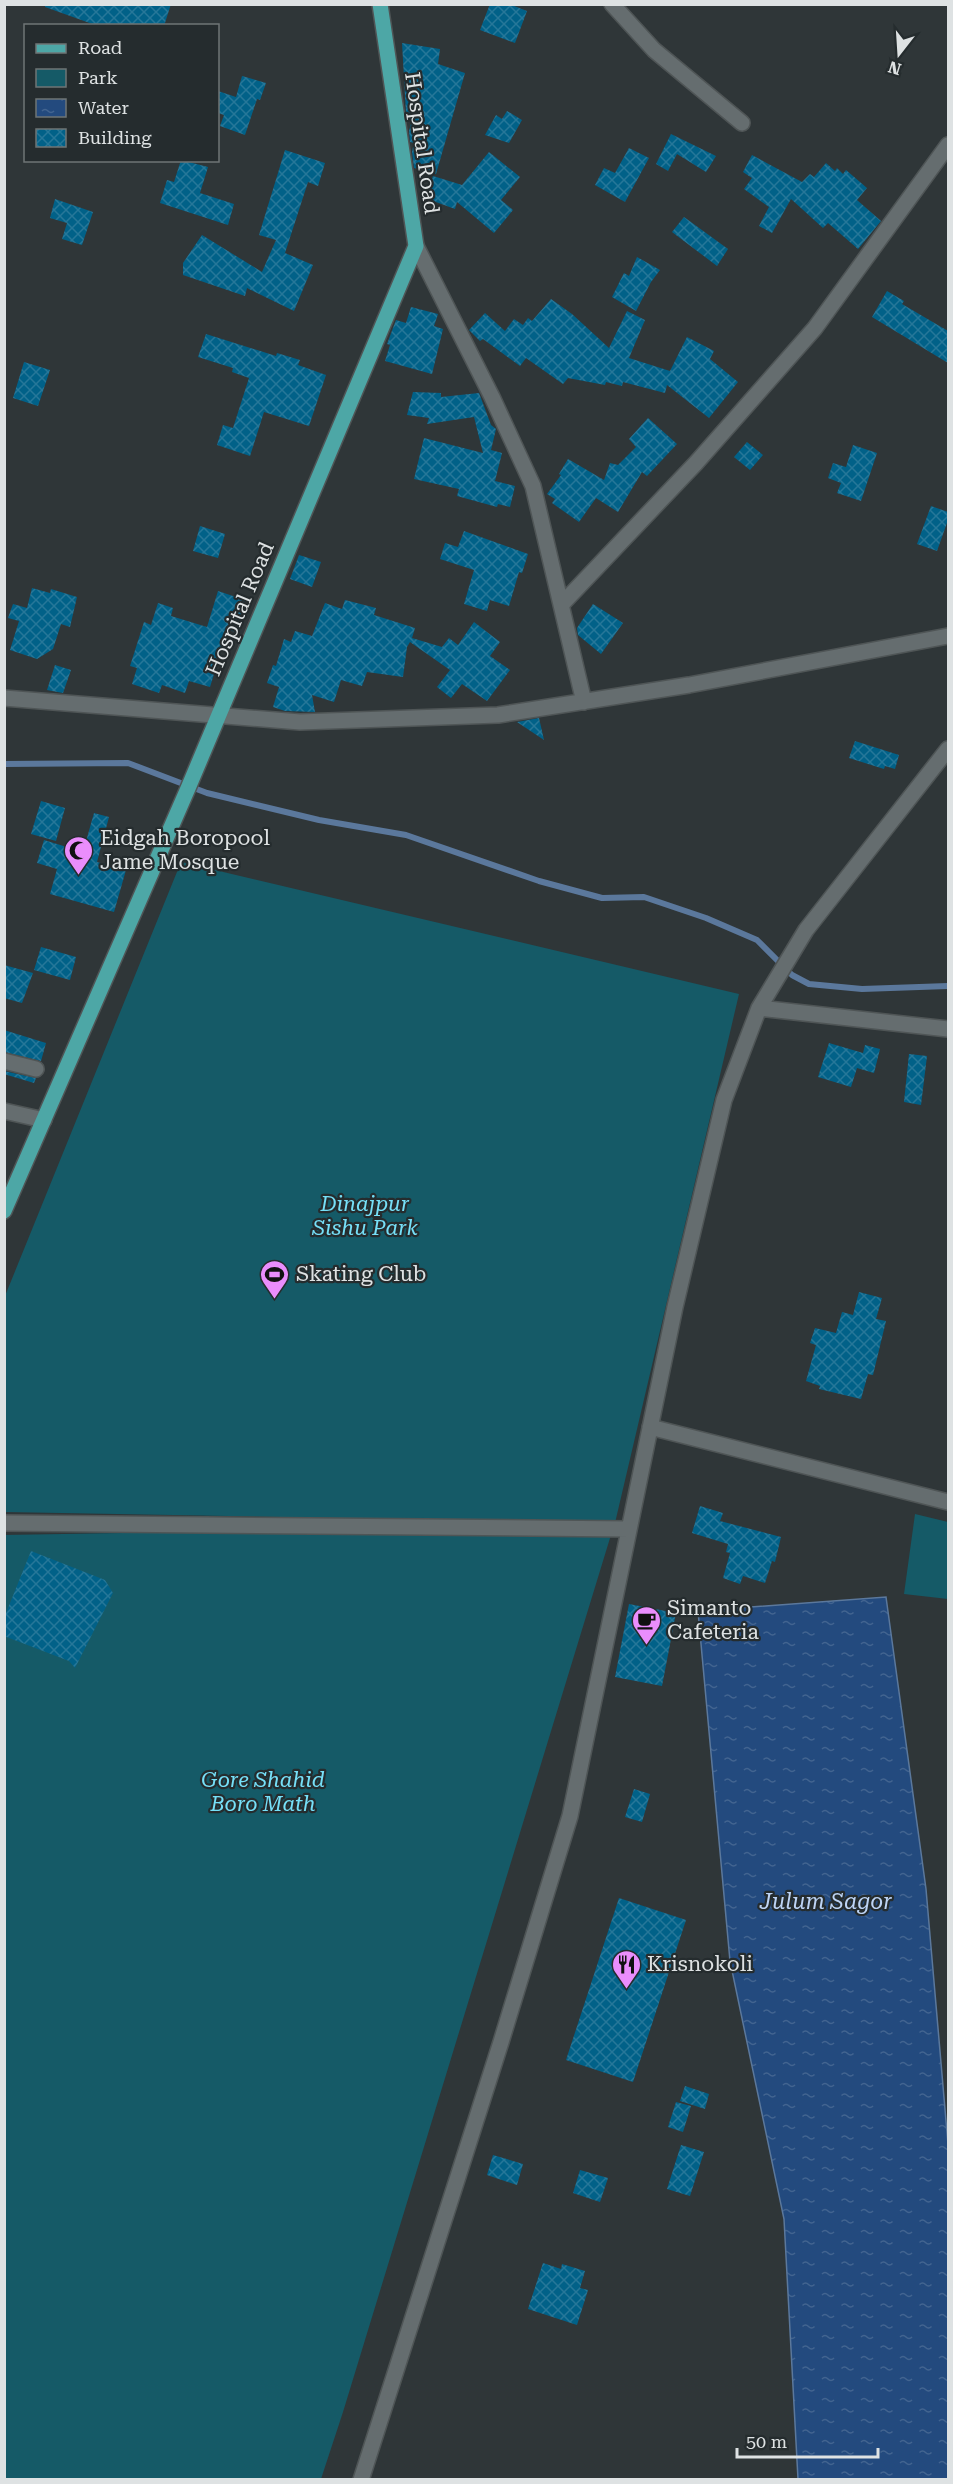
<svg xmlns="http://www.w3.org/2000/svg" width="953" height="2484" viewBox="0 0 953 2484" font-family="'Roboto Serif',serif">
<style>
.green{fill:#155a67}
.water{fill:url(#water-ripples);stroke:#5b789c;stroke-width:1.5}
.lines{fill:none;stroke-linecap:round;stroke-linejoin:round}
.stream{stroke:#5b789c;stroke-width:6}
.building{fill:url(#building-cross-hatch)}
.minor-casing{stroke:#4f5556;stroke-width:18}
.major-casing{stroke:#4f5556;stroke-width:18}
.minor{stroke:#656d6f;stroke-width:15}
.major{stroke:#4da7a6;stroke-width:15}
.labels{text-anchor:middle;dominant-baseline:central;stroke-width:4.5;stroke-linejoin:round;paint-order:stroke}
.street-label{font-size:21px;fill:#dee2e3;stroke:#252c2e}
.poi-label{font-size:21px;fill:#dee2e3;stroke:#252c2e;text-anchor:start}
.park-label{font-size:21px;font-style:italic;fill:#76e0f8;stroke:#252c2e}
.water-label{font-size:22px;font-style:italic;fill:#bdd4f5;stroke:#252c2e}
</style>
<defs>
<pattern id="water-ripples" width="26" height="14" patternUnits="userSpaceOnUse" patternTransform="scale(1.5)"><rect width="26" height="14" fill="#234a7e"/><path d="M2 4q2-2 4 0t4 0M15 11q2-2 4 0t4 0" fill="none" stroke="#426490"/></pattern>
<pattern id="building-cross-hatch" width="8" height="8" patternUnits="userSpaceOnUse" patternTransform="scale(1.5)"><rect width="8" height="8" fill="#016188"/><path d="M0 0l8 8M0 8l8-8" fill="none" stroke="#267799"/></pattern>
</defs>
<rect width="100%" height="100%" fill="#2f3638"/>
<path class="green" d="M 181,862 L 739,994 L 615,1523 L 5,1512 L 5,1296 Z
M 915,1514 L 948,1522 L 948,1599 L 904,1594 Z
M 614,1525 L 343,2412 L 321,2479 L 5,2479 L 4,1535 Z"/>
<path class="water" d="M 886,1597 L 926,1889 L 948,2144 L 948,2479 L 798,2479 L 784,2219 L 730,1961 L 698,1611 Z"/>
<g class="lines">
<path class="stream" d="M 4,764 L 128,763 L 207,793 L 319,820 L 406,835 L 539,881 L 602,898 L 644,897 L 706,918 L 757,940 L 792,975 L 809,984 L 862,989 L 948,986"/>
</g>
<path class="building" d="M 45,4 L 171,4 L 164,26 L 98,26 L 45,7 Z
M 490,4 L 509,4 L 527,11 L 515,43 L 480,30 Z
M 402,43 L 440,49 L 438,64 L 465,73 L 436,174 L 414,168 L 412,152 L 414,143 L 410,142 L 409,131 L 414,113 L 406,113 Z
M 242,76 L 266,83 L 260,100 L 257,99 L 245,135 L 220,126 L 224,115 L 218,113 L 218,91 L 236,97 Z
M 507,111 L 522,120 L 509,143 L 485,135 L 496,115 L 502,119 Z
M 671,134 L 716,156 L 706,172 L 677,154 L 668,171 L 656,164 Z
M 629,148 L 649,158 L 625,202 L 595,185 L 604,168 L 615,173 Z
M 285,150 L 325,163 L 318,186 L 308,182 L 285,253 L 313,265 L 294,311 L 247,288 L 245,296 L 183,275 L 183,263 L 202,235 L 262,272 L 276,240 L 259,235 Z
M 489,152 L 520,177 L 501,200 L 513,210 L 494,233 L 457,202 L 455,209 L 425,198 L 433,176 L 462,185 Z
M 752,155 L 802,182 L 810,174 L 814,177 L 826,163 L 835,171 L 837,168 L 843,174 L 846,170 L 867,188 L 857,200 L 881,221 L 858,249 L 828,223 L 823,228 L 791,199 L 772,233 L 759,226 L 769,207 L 744,189 L 752,178 L 743,172 Z
M 181,160 L 208,167 L 200,193 L 234,204 L 228,225 L 160,203 L 167,180 L 174,182 Z
M 55,199 L 93,212 L 82,245 L 62,239 L 67,223 L 50,218 Z
M 684,217 L 728,249 L 717,266 L 672,232 Z
M 637,257 L 660,270 L 651,282 L 636,311 L 612,297 L 624,273 L 629,276 Z
M 887,291 L 904,301 L 902,304 L 948,331 L 948,363 L 872,317 Z
M 551,299 L 572,314 L 609,348 L 627,311 L 645,320 L 629,358 L 670,371 L 687,337 L 714,351 L 710,359 L 738,382 L 709,418 L 667,385 L 665,393 L 623,382 L 622,386 L 606,382 L 605,385 L 568,378 L 563,384 L 526,358 L 520,366 L 483,339 L 480,341 L 469,330 L 485,313 L 505,331 L 514,319 L 523,325 L 528,318 L 532,321 Z
M 411,307 L 438,314 L 434,326 L 443,329 L 432,374 L 385,361 L 390,345 L 387,344 L 396,320 L 406,323 Z
M 206,334 L 276,356 L 277,353 L 300,360 L 298,365 L 326,375 L 309,426 L 264,412 L 250,456 L 217,445 L 223,425 L 233,428 L 249,378 L 232,372 L 233,368 L 198,357 Z
M 24,362 L 50,370 L 38,406 L 13,398 Z
M 413,392 L 441,393 L 441,397 L 479,393 L 491,425 L 496,429 L 491,450 L 502,453 L 495,481 L 515,486 L 510,507 L 498,504 L 497,507 L 457,496 L 459,489 L 414,479 L 424,438 L 483,453 L 474,417 L 427,424 L 429,418 L 407,415 Z
M 648,418 L 677,444 L 647,476 L 642,472 L 618,512 L 596,498 L 579,522 L 552,503 L 555,499 L 547,494 L 561,475 L 559,474 L 568,459 L 604,480 L 610,463 L 618,465 L 636,447 L 629,439 Z
M 747,442 L 763,455 L 750,470 L 734,457 Z
M 853,445 L 877,453 L 861,501 L 837,493 L 841,483 L 828,478 L 833,463 L 846,467 Z
M 931,506 L 948,512 L 948,520 L 937,551 L 917,544 Z
M 200,526 L 225,534 L 218,558 L 193,551 Z
M 464,531 L 528,554 L 522,573 L 519,572 L 509,606 L 490,600 L 487,611 L 464,604 L 474,570 L 440,559 L 445,543 L 458,547 Z
M 299,555 L 321,562 L 312,587 L 290,579 Z
M 32,588 L 50,593 L 51,589 L 77,597 L 70,627 L 61,624 L 53,649 L 37,659 L 10,650 L 19,621 L 8,618 L 13,604 L 27,608 Z
M 218,591 L 245,600 L 235,632 L 228,629 L 210,687 L 189,681 L 185,693 L 162,685 L 159,693 L 132,684 L 137,668 L 130,666 L 144,622 L 151,625 L 158,603 L 173,608 L 171,616 L 207,627 Z
M 345,600 L 376,608 L 374,615 L 415,628 L 412,638 L 442,647 L 449,638 L 458,645 L 474,622 L 500,642 L 490,656 L 510,670 L 487,701 L 462,684 L 451,698 L 437,687 L 450,670 L 410,642 L 407,647 L 403,677 L 367,672 L 362,686 L 341,680 L 334,702 L 312,695 L 315,712 L 285,711 L 273,707 L 279,687 L 267,683 L 273,665 L 276,666 L 284,639 L 291,642 L 295,631 L 312,636 L 325,603 L 342,609 Z
M 593,604 L 623,623 L 601,654 L 578,635 L 577,628 Z
M 55,665 L 71,670 L 63,693 L 47,690 Z
M 539,718 L 544,740 L 517,722 Z
M 855,741 L 899,755 L 895,769 L 885,766 L 884,769 L 849,758 Z
M 41,801 L 65,808 L 56,841 L 31,834 Z
M 94,813 L 109,817 L 97,862 L 126,870 L 114,912 L 50,894 L 57,869 L 37,863 L 44,840 L 83,852 Z
M 41,947 L 76,957 L 70,980 L 34,970 Z
M 4,965 L 33,973 L 22,1003 L 4,998 Z
M 4,1030 L 46,1043 L 41,1061 L 4,1052 Z
M 829,1043 L 863,1053 L 865,1045 L 880,1049 L 874,1073 L 857,1068 L 851,1087 L 818,1077 Z
M 909,1054 L 927,1056 L 921,1105 L 904,1102 Z
M 4,1071 L 36,1078 L 34,1083 L 4,1074 Z
M 859,1292 L 882,1298 L 876,1319 L 886,1321 L 873,1375 L 868,1374 L 861,1399 L 819,1389 L 820,1386 L 806,1381 L 816,1345 L 810,1343 L 815,1328 L 836,1333 L 842,1312 L 853,1315 Z
M 700,1506 L 723,1513 L 720,1521 L 781,1537 L 775,1562 L 772,1561 L 765,1583 L 743,1576 L 740,1584 L 723,1578 L 730,1553 L 726,1552 L 728,1544 L 692,1533 Z
M 31,1551 L 105,1580 L 113,1593 L 75,1668 L 69,1661 L 4,1636 L 4,1618 Z
M 629,1604 L 676,1613 L 662,1686 L 615,1677 Z
M 634,1789 L 650,1794 L 642,1822 L 625,1817 Z
M 619,1898 L 686,1920 L 633,2082 L 566,2060 Z
M 685,2086 L 709,2094 L 705,2109 L 680,2101 Z
M 676,2102 L 691,2106 L 683,2132 L 668,2127 Z
M 681,2145 L 704,2152 L 690,2196 L 667,2189 Z
M 493,2155 L 523,2164 L 517,2185 L 487,2175 Z
M 580,2170 L 608,2178 L 600,2202 L 573,2193 Z
M 543,2263 L 561,2269 L 562,2264 L 585,2271 L 580,2288 L 588,2290 L 577,2325 L 528,2309 Z"/>
<g class="lines">
<defs>
<path id="minor" d="M 612,4 L 654,50 L 742,123
M 416,246 L 492,397 L 533,486 L 584,702
M 562,604 L 696,463 L 815,328 L 948,145
M 4,698 L 300,722 L 498,715 L 689,685 L 948,636
M 759,1008 L 948,1029
M 4,1061 L 36,1069
M 4,1111 L 44,1120
M 650,1427 L 948,1502
M 4,1523 L 629,1529
M 361,2480 L 501,2042 L 570,1816 L 675,1307 L 724,1100 L 759,1008 L 806,930 L 948,749"/>
<path id="major" d="M 4,1211 L 189,786 L 416,246 L 380,4"/>
</defs>
<use href="#minor" class="minor-casing"/>
<use href="#major" class="major-casing"/>
<use href="#minor" class="minor"/>
<use href="#major" class="major"/>
</g>
<defs>
<symbol id="mosque-pin" viewBox="-11 -11 22 30"><path d="M0 17L-7.5 6A9.5 9.5 0 1 1 7.5 6Z" fill="#ea8dfc" stroke="#252c2e"/><path d="M3.5-4.9A6 6 0 1 0 3.5 4.9A5 5 0 1 1 3.5-4.9Z" fill="#111"/></symbol>
<symbol id="stadium-pin" viewBox="-11 -11 22 30"><path d="M0 17L-7.5 6A9.5 9.5 0 1 1 7.5 6Z" fill="#ea8dfc" stroke="#252c2e"/><path d="M0-5a6.5 5 0 1 0 0 10a6.5 5 0 1 0 0-10ZM-3.5-1.8h7v3.6h-7Z" fill="#111"/></symbol>
<symbol id="cafe-pin" viewBox="-11 -11 22 30"><path d="M0 17L-7.5 6A9.5 9.5 0 1 1 7.5 6Z" fill="#ea8dfc" stroke="#252c2e"/><path d="M-5.5-4.5H6V0H3Q3 3.5 0 3.5H-2.5Q-5.5 3.5-5.5 0ZM3-3.2v2h1.7v-2ZM-6 4.5H4V6H-6Z" fill="#111"/></symbol>
<symbol id="restaurant-pin" viewBox="-11 -11 22 30"><path d="M0 17L-7.5 6A9.5 9.5 0 1 1 7.5 6Z" fill="#ea8dfc" stroke="#252c2e"/><path d="M-5-6h1v4h1v-4h1v4h1v-4h1v5L-1.5 .5V6h-2V.5L-5-1ZM5-6V6H3V1.5H1.5Q1.5-4 5-6Z" fill="#111"/></symbol>
</defs>
<g fill-rule="evenodd">
<use href="#mosque-pin" x="62" y="834" width="33" height="45"/>
<use href="#stadium-pin" x="258" y="1258" width="33" height="45"/>
<use href="#cafe-pin" x="630" y="1604" width="33" height="45"/>
<use href="#restaurant-pin" x="610" y="1948" width="33" height="45"/>
</g>
<g class="labels">
<g class="street-label">
<text transform="translate(422 143) rotate(82)">Hospital Road</text>
<text transform="translate(240 609) rotate(-67)">Hospital Road</text>
</g>
<g class="poi-label">
<text x="100" y="838">Eidgah Boropool<tspan x="100" dy="24">Jame Mosque</tspan></text>
<text x="296" y="1274">Skating Club</text>
<text x="667" y="1608">Simanto<tspan x="667" dy="24">Cafeteria</tspan></text>
<text x="647" y="1964">Krisnokoli</text>
</g>
<g class="park-label">
<text x="365" y="1204">Dinajpur<tspan x="365" dy="24">Sishu Park</tspan></text>
<text x="263" y="1780">Gore Shahid<tspan x="263" dy="24">Boro Math</tspan></text>
</g>
<g class="water-label">
<text x="826" y="1901">Julum Sagor</text>
</g>
</g>
<rect width="953" height="2484" fill="none" stroke="#dee2e3" stroke-width="12"/>
<rect x="24" y="24" width="195" height="138" fill="#252c2e" stroke="#6f7576" stroke-width="1.5"/>
<rect x="36" y="44" width="30" height="9" fill="#4da7a6" stroke="#6f7576" stroke-width="1.5"/>
<text x="78" y="54" font-size="18" fill="#dee2e3">Road</text>
<rect x="36" y="69" width="30" height="18" fill="#155a67" stroke="#6f7576" stroke-width="1.5"/>
<text x="78" y="84" font-size="18" fill="#dee2e3">Park</text>
<rect x="36" y="99" width="30" height="18" fill="url(#water-ripples)" stroke="#6f7576" stroke-width="1.5"/>
<text x="78" y="114" font-size="18" fill="#dee2e3">Water</text>
<rect x="36" y="129" width="30" height="18" fill="url(#building-cross-hatch)" stroke="#6f7576" stroke-width="1.5"/>
<text x="78" y="144" font-size="18" fill="#dee2e3">Building</text>
<g transform="translate(899 54) rotate(197)" stroke="#252c2e" stroke-width="4.5" paint-order="stroke">
<path d="M0-4.5L10 22L0 15L-10 22Z" fill="#dee2e3"/>
<text y="-9" font-size="16" font-weight="bold" text-anchor="middle" fill="#dee2e3">N</text>
</g>
<path d="M737 2448v9h141v-9" fill="none" stroke="#dee2e3" stroke-width="3"/>
<text x="746" y="2448" font-size="18" fill="#dee2e3" stroke="#252c2e" stroke-width="4.5" paint-order="stroke">50 m</text>
</svg>
